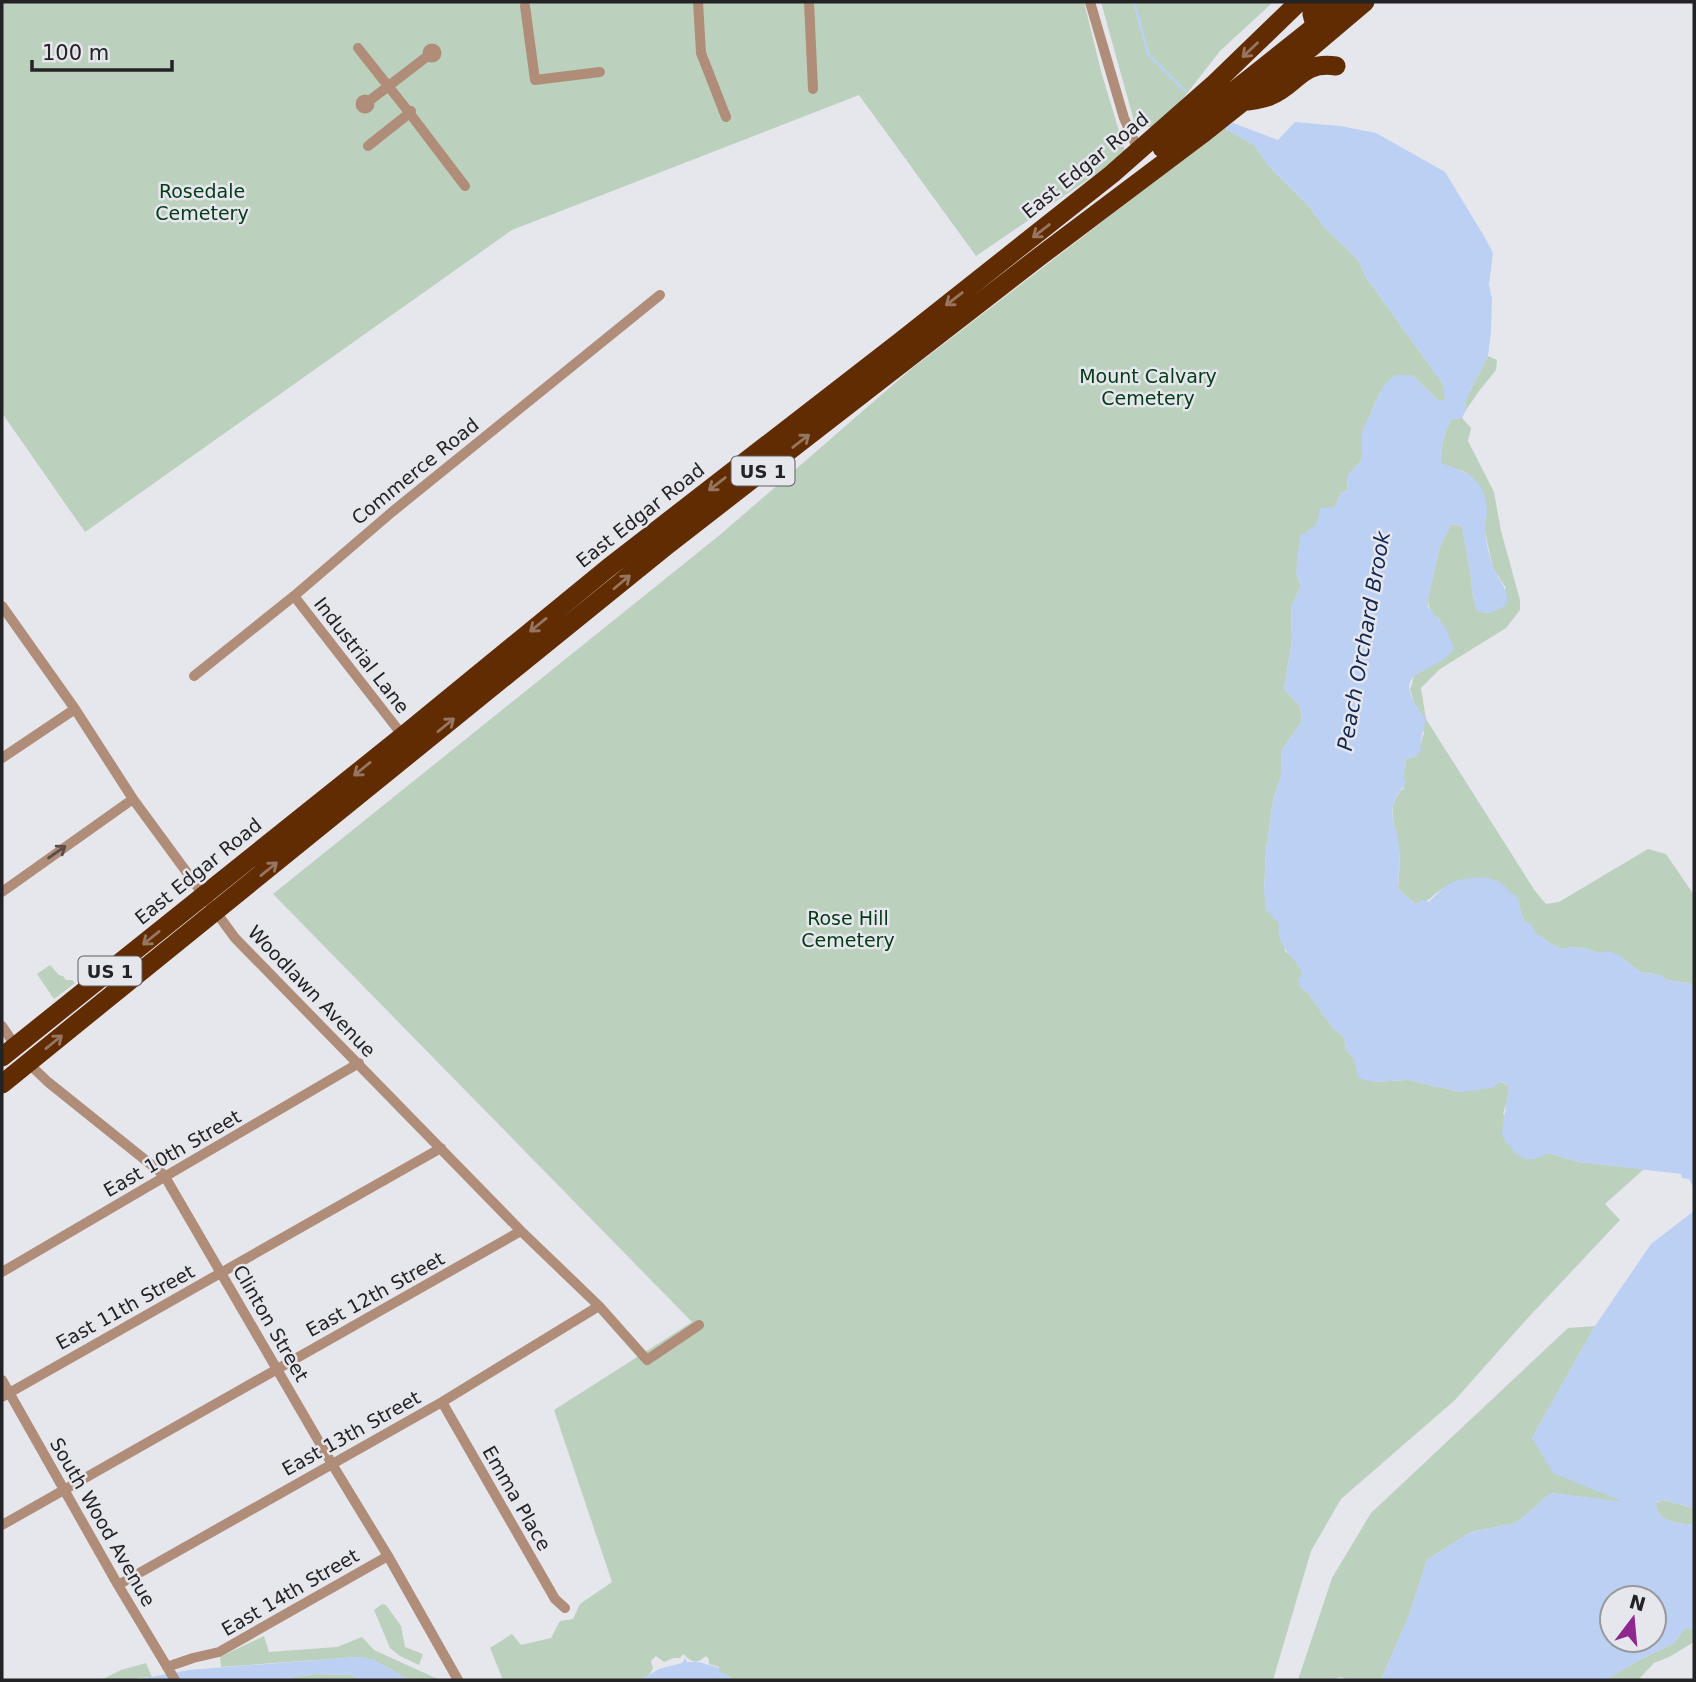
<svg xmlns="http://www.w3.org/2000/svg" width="1696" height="1682" viewBox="0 0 1696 1682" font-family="'DejaVu Sans',sans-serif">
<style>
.green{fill:#bbd1be}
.water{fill:#bbd0f3;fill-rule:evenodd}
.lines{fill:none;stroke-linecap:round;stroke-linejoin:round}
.stream{stroke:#bbd0f3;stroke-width:2.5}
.street{stroke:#b08d79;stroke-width:10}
.highway{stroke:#612c02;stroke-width:19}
.oneway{stroke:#967660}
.oneway2{stroke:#5b4d47}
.labels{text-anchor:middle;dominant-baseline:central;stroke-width:5;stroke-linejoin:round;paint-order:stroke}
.shield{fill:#e6e6ed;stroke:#5e5e61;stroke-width:2}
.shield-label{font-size:18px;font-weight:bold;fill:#232325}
.street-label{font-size:19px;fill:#232325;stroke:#e6e6ed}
.park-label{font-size:19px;fill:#033b16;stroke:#e6e6ed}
.water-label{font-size:21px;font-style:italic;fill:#102853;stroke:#e6e6ed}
</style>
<rect width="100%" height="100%" fill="#e6e6ed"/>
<path class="green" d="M 2,2 L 1084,2 L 1101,71 L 1125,151 L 1118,159 L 976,256 L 859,95 L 512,230 L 85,532 L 2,413 Z
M 1101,2 L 1273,2 L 1220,51 L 1174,110 L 1153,127 L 1143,127 L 1134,121 Z
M 1224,128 L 1254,145 L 1268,165 L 1307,204 L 1325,228 L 1359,261 L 1365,276 L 1443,384 L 1446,401 L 1438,400 L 1412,375 L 1385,384 L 1375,403 L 1362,433 L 1362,460 L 1348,475 L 1347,491 L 1341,493 L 1335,507 L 1316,525 L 1296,573 L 1301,586 L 1291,607 L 1292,641 L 1284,689 L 1300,706 L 1302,721 L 1281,751 L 1282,772 L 1273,801 L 1266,850 L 1264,891 L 1279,923 L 1285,951 L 1295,959 L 1303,973 L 1308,993 L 1333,1028 L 1344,1037 L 1346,1050 L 1354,1058 L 1373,1082 L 1408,1080 L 1461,1092 L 1500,1081 L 1509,1086 L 1507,1101 L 1503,1114 L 1548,1153 L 1579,1162 L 1644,1169 L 1605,1204 L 1620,1220 L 1526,1320 L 1455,1400 L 1341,1499 L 1311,1551 L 1273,1680 L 733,1680 L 727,1675 L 719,1672 L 719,1667 L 709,1664 L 709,1659 L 706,1656 C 695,1665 692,1662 683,1654 L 680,1658 L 674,1658 L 664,1662 L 656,1656 L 651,1661 L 653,1668 L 650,1674 L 640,1680 L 503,1680 L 490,1648 L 512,1634 L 521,1645 L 551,1638 L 560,1621 L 573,1619 L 580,1604 L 612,1582 L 554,1410 L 692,1322 L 273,894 L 721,534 L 910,370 Z
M 1488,356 L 1497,360 L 1496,370 L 1479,391 L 1466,410 L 1466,399 Z
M 1462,418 L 1471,428 L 1468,441 L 1494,492 L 1501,531 L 1520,600 L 1520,610 L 1506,628 L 1440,669 L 1421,688 L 1426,719 L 1535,891 L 1546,904 L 1559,902 L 1648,849 L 1666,854 L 1694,895 L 1694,988 L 1689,983 L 1666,980 L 1661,975 L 1640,972 L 1619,955 L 1599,953 L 1587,949 L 1571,947 L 1564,949 L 1556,947 L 1534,932 L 1524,921 L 1520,909 L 1498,881 C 1477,876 1457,878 1439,891 C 1427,900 1431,901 1415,904 L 1398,889 C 1399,876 1400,863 1399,850 C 1397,827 1383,806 1404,788 L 1403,777 L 1406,759 L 1416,756 L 1424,733 L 1410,690 L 1414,676 L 1427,668 L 1440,620 C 1433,614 1428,610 1428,599 L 1439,549 L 1451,524 L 1462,526 C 1464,541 1468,556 1470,571 C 1472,585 1472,597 1477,611 L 1489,613 L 1506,588 L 1493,568 L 1473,478 L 1463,471 L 1441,464 C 1441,447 1443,433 1452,419 Z
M 50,965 L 59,975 L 63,976 L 66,980 L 72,980 L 75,983 L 54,999 L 37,974 Z
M 1595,1326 L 1532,1438 L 1628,1503 L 1551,1493 L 1516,1523 L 1471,1532 L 1427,1560 L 1410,1613 L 1381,1680 L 1349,1680 L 1341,1677 L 1330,1680 L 1298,1680 L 1332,1578 L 1371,1513 L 1568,1328 Z
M 1663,1500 L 1694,1508 L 1694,1525 C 1679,1523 1656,1523 1656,1503 Z
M 382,1604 L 386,1605 L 401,1626 L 405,1647 L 423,1654 L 419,1665 L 400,1656 L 390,1648 L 374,1610 Z
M 1684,1629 L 1694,1629 L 1694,1642 L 1669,1657 L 1654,1663 L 1638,1680 L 1605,1680 L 1641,1659 L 1674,1643 Z
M 264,1636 L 269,1652 L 337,1647 L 362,1637 L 374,1650 L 440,1680 L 409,1680 L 374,1660 L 358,1657 L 221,1667 L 220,1657 Z
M 146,1663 L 152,1677 L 138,1678 L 134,1680 L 101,1680 L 121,1670 Z
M 316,1674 L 351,1675 L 363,1680 L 272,1680 Z"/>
<path class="water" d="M 1295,122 L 1340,126 L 1376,133 L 1445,172 L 1484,236 L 1493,253 L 1489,285 L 1492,299 L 1491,332 L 1488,356 L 1466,399 L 1466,410 L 1462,418 L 1452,419 C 1443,433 1441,447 1441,463 C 1451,467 1462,470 1471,476 C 1481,484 1487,498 1487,510 C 1487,517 1484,525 1485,532 C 1486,542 1489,554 1492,564 C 1497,579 1509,587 1507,604 C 1498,611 1489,615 1477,611 C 1472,597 1472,585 1470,571 C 1468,556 1464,542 1462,526 L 1451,524 L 1439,549 L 1428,599 L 1428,607 L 1446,628 L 1454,649 C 1434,677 1383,666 1426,719 C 1424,729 1419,741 1421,751 L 1416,756 L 1406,759 L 1403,776 L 1406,782 C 1401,793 1396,792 1393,806 C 1390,817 1396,827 1398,838 C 1400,855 1399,872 1398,889 L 1415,904 L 1423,900 L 1429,902 C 1436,895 1443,887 1451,883 C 1466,875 1502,874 1509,892 L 1514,894 L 1520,902 L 1520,909 L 1524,921 L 1532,925 L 1534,932 L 1556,947 L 1564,949 L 1571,947 L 1587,949 L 1599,953 L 1608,951 L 1619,955 L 1640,972 L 1661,975 L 1666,980 L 1689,983 L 1694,988 L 1694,1188 L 1689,1179 L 1682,1178 L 1681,1174 L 1579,1162 L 1548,1153 C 1524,1168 1515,1154 1502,1136 C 1503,1119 1507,1103 1509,1086 L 1501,1081 L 1492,1088 L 1461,1092 L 1408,1080 L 1373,1082 L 1358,1078 L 1354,1058 L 1346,1050 L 1344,1037 L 1333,1028 L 1308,993 L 1301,989 L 1298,980 L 1303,973 C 1293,955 1275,946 1279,923 L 1266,910 L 1264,891 L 1266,850 L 1273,801 L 1282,772 L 1281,751 L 1302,721 L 1300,706 L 1284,689 L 1292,641 L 1291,607 L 1301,586 L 1296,573 L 1300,536 L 1316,525 L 1320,508 L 1335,507 L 1341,493 L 1347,491 L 1348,475 L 1362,460 L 1362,433 L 1375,403 L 1385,384 L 1395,375 L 1412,375 L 1438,400 L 1445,400 L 1443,384 L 1365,276 L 1359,261 L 1325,228 L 1307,204 L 1268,165 L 1254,145 L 1224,128 L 1233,123 L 1278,140 Z
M 1694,1211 L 1694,1508 L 1663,1500 L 1656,1503 C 1656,1523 1679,1523 1694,1525 L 1694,1629 L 1684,1629 L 1674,1643 L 1641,1659 L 1605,1680 L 1381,1680 L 1410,1613 L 1427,1560 L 1471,1532 L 1516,1523 L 1551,1493 L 1624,1502 L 1553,1473 L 1532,1438 L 1595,1326 L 1651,1244 ZM 1612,1598 L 1654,1598 L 1654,1640 L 1612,1640 Z
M 358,1657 L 374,1660 L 409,1680 L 363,1680 L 351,1675 L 316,1674 L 272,1680 L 134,1680 L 189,1670 Z
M 685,1658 L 687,1662 L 699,1662 L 719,1668 L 719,1672 L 727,1675 L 733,1680 L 640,1680 L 659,1669 L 682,1663 Z"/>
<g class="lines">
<path class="stream" d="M 1134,2 L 1148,54 L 1185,91"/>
<path class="street" d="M 698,2 L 701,53 L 726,117
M 809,2 L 813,89
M 1090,2 L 1124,118 L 1139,152
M 525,6 L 535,80 L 600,72
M 358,48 L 408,111
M427.5 53a4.5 4.5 0 1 1 9 0a4.5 4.5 0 1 1-9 0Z
M360.5 104a4.5 4.5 0 1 1 9 0a4.5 4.5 0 1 1-9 0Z
M 369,101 L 429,55
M 411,115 L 465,186
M 368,146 L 407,115 L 408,111 L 411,111
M 294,596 L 403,736
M 2,606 L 75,709 L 133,799 L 235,938 L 521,1231 L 599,1306 L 647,1360 L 699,1325
M 194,676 L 294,596 L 392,512 L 660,295
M 2,758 L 75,709
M 2,892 L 133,799
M 2,1026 L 17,1048
M 26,1061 L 48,1082 L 164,1175 L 332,1464 L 388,1556 L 458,1680
M 2,1272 L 359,1063
M 2,1380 L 118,1585 L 175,1680
M 2,1397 L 441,1148
M 442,1402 L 555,1599 L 565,1608
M 2,1525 L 521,1231
M 118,1585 L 442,1402 L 599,1306
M 167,1667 L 193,1658 L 219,1652 L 388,1556"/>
<path class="highway" d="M 1317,33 L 1312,14 L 1319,2
M 1248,101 C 1255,100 1263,99 1270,96 C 1298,85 1300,61 1336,66
M 1162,148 L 1308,32 L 1343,2
M 2,1057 L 403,736 L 608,568 L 901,341 L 1112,174 L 1213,85 L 1299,2
M 2,1084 L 666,546 L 1039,257 L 1201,135 L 1313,46 L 1365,2"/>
</g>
<defs><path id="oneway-shaft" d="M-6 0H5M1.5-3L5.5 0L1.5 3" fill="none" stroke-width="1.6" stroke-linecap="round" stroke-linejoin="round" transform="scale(1.75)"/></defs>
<g class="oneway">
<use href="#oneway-shaft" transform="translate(1250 50) rotate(136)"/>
<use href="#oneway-shaft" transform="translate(1041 231) rotate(142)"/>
<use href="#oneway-shaft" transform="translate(954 299) rotate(142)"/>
<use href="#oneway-shaft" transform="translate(801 441) rotate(-38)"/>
<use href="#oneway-shaft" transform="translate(717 484) rotate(142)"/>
<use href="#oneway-shaft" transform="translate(622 582) rotate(-40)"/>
<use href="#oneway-shaft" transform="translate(538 625) rotate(141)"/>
<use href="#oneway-shaft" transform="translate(446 725) rotate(-39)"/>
<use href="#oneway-shaft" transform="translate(362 769) rotate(141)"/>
<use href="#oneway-shaft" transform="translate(269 869) rotate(-39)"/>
<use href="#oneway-shaft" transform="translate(151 938) rotate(141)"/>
<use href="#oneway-shaft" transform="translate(54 1042) rotate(-39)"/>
</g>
<use class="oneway2" href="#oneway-shaft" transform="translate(57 852) rotate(-35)"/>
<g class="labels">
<g class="shield">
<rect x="731.5" y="456.5" width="63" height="29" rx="5"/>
<rect x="78.5" y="956.5" width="63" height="29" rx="5"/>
</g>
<g class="shield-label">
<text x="763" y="471">US 1</text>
<text x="110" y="971">US 1</text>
</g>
<g class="street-label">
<text transform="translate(1085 165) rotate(-39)">East Edgar Road</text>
<text transform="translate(415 471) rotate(-39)">Commerce Road</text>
<text transform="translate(640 515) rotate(-38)">East Edgar Road</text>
<text transform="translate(362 655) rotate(52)">Industrial Lane</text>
<text transform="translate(198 871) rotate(-39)">East Edgar Road</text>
<text transform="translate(312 991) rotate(46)">Woodlawn Avenue</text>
<text transform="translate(172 1153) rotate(-30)">East 10th Street</text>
<text transform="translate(375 1294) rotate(-29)">East 12th Street</text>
<text transform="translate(125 1307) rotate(-29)">East 11th Street</text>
<text transform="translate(271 1323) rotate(60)">Clinton Street</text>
<text transform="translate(351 1433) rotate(-29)">East 13th Street</text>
<text transform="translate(517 1498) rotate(60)">Emma Place</text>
<text transform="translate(103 1522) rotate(60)">South Wood Avenue</text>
<text transform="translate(290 1592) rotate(-30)">East 14th Street</text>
</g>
<g class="park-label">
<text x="202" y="191">Rosedale<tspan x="202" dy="22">Cemetery</tspan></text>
<text x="1148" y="376">Mount Calvary<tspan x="1148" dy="22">Cemetery</tspan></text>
<text x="848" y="918">Rose Hill<tspan x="848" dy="22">Cemetery</tspan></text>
</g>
<g class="water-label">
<text transform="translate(1364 641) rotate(-80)">Peach Orchard Brook</text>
</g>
</g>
<rect width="1696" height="1682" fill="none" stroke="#232325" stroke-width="7"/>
<g transform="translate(1633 1619) rotate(16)"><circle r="33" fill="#e6e6ed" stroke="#98989d" stroke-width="2"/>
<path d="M0-5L12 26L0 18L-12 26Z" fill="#8e278e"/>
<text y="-10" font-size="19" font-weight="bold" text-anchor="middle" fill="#232325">N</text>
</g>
<path d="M32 60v10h140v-10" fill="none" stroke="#232325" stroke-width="3.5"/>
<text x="42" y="60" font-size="21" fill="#232325" stroke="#e6e6ed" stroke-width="5" paint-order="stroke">100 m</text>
</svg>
